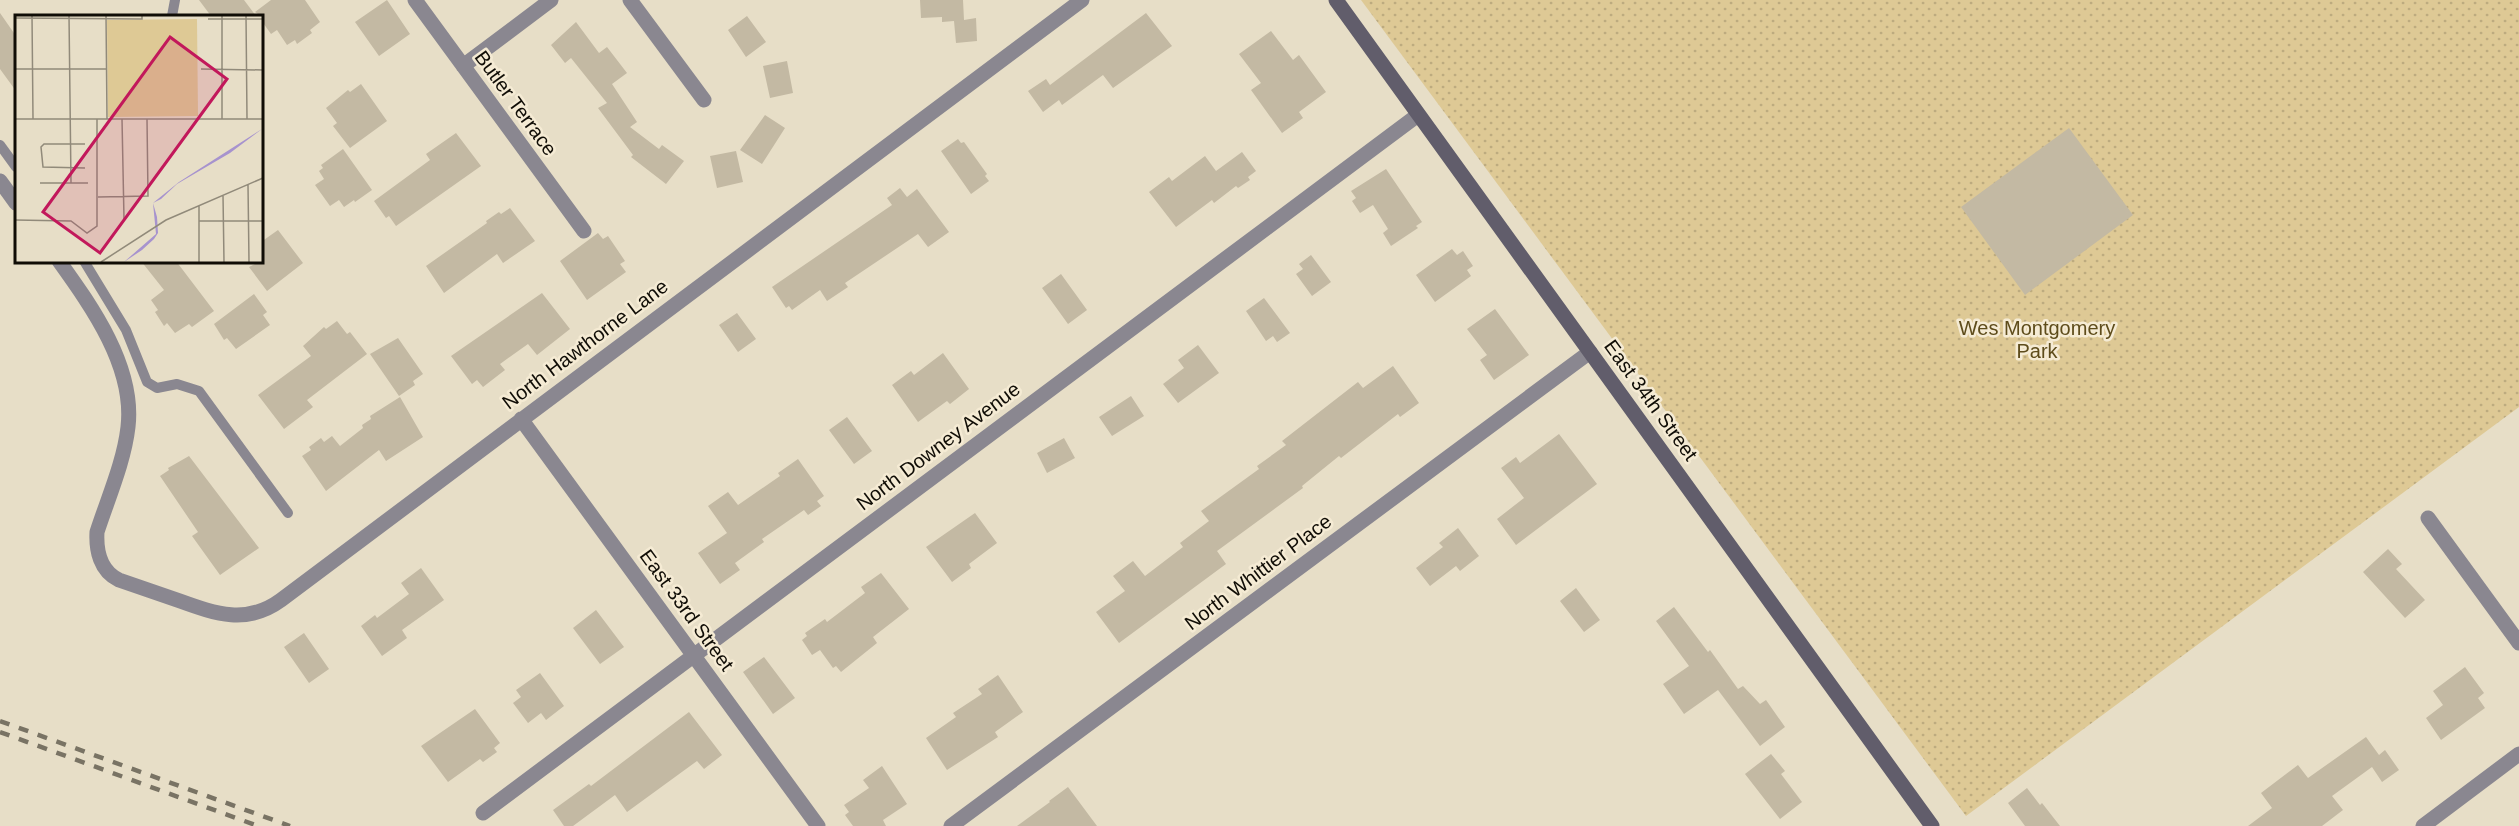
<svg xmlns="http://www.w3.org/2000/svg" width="2519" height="826" viewBox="0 0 2519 826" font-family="Arial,sans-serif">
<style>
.park{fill:url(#park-dots)}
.building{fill:#c3b9a3}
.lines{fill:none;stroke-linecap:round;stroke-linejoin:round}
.service{stroke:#8a8790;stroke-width:10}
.minor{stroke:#8a8790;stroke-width:15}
.secondary{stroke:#615d6b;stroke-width:15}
.rail{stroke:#797364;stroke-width:4.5;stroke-dasharray:10 10;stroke-linecap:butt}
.labels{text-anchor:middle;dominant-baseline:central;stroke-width:5;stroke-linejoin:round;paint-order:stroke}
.street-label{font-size:20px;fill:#100d06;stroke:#f5ebd4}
.park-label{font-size:20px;fill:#5e4c1b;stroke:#f5ebd4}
.inset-road{fill:none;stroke:#918a7a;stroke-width:1.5}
.view{fill:#c2185b;fill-opacity:0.15;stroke:#c2185b;stroke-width:3}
.inset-edge{fill:none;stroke:#100d06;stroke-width:3}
</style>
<defs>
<pattern id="park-dots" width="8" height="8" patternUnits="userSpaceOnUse" patternTransform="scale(1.5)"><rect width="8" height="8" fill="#dec995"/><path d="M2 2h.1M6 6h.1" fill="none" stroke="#bdab7f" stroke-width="1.8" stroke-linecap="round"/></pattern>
</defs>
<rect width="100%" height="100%" fill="#e7dec7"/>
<path class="park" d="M 1361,0 L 2519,0 L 2519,407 L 1966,816 Z"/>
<path class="building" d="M 199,0 L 244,0 L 256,16 L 211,16 Z
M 271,0 L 305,0 L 320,22 L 310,30 L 312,33 L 297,44 L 295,40 L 287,45 L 277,30 L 271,34 L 261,20 L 261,16 L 255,12 Z
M 387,0 L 410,34 L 379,56 L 355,22 Z
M 920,0 L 963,0 L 964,20 L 976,18 L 977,41 L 956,43 L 954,21 L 942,22 L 942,17 L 921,18 Z
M 0,13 L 16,36 L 16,91 L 0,69 Z
M 1146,13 L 1172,46 L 1113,88 L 1103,75 L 1062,105 L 1059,100 L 1043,112 L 1028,91 L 1046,79 L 1050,85 Z
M 747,16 L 766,42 L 746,57 L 728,30 Z
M 576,22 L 599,53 L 607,47 L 627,73 L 612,84 L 637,122 L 630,127 L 659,149 L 662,145 L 684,161 L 666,184 L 631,157 L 633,155 L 598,108 L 607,103 L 571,58 L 565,63 L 551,45 Z
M 1271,31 L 1293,60 L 1299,55 L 1326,92 L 1299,112 L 1303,118 L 1282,133 L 1251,90 L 1261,83 L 1239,54 Z
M 787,61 L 793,93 L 770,98 L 763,66 Z
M 361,84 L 387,121 L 350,148 L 333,126 L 337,123 L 326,108 L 348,90 L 350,92 Z
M 765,115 L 785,128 L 762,164 L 740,150 Z
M 2069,128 L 2133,215 L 2025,295 L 1961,207 Z
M 456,133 L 481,166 L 396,226 L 389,216 L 386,218 L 374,201 L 430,160 L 426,154 Z
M 958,139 L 961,143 L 964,142 L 987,174 L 985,176 L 989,181 L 971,194 L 941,151 Z
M 343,149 L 372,190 L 355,202 L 354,200 L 344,207 L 339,200 L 330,206 L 315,185 L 324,179 L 319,171 L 323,168 L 321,165 Z
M 736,151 L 743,182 L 717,188 L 710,156 Z
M 1242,152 L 1256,171 L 1248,177 L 1250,180 L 1238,188 L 1236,186 L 1214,203 L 1212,200 L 1176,227 L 1149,192 L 1169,177 L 1172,181 L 1205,156 L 1216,171 Z
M 1386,169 L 1422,222 L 1416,226 L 1418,228 L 1391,246 L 1383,233 L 1388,229 L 1373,205 L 1360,213 L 1352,201 L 1356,198 L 1351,191 Z
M 900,188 L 907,197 L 917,189 L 949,232 L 928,247 L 918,234 L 845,283 L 848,287 L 827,301 L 820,290 L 792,310 L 789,306 L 786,308 L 772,287 L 892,205 L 887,198 Z
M 510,208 L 535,241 L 503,263 L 497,254 L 444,293 L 426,266 L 487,223 L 486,221 L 499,212 L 501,214 Z
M 278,230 L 303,263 L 267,291 L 249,267 L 261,261 L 261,242 Z
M 598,233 L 603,239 L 608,236 L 625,261 L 620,264 L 626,272 L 587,300 L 560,261 Z
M 1452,249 L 1457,255 L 1463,251 L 1473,266 L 1467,270 L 1471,276 L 1435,302 L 1416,275 Z
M 1311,255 L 1331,282 L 1312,296 L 1296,274 L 1303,269 L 1299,264 Z
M 141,261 L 176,261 L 214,311 L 192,327 L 189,324 L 175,333 L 167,323 L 164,326 L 155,312 L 158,310 L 151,300 L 164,290 Z
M 1061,274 L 1087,310 L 1068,324 L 1042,288 Z
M 542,293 L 570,329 L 537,355 L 528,344 L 500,364 L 505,370 L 483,387 L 477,380 L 472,384 L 451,356 Z
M 254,294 L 267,312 L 263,315 L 270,325 L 236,349 L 227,338 L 224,340 L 214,324 Z
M 1264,298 L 1290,333 L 1277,342 L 1273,336 L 1266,341 L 1246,311 Z
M 1495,309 L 1529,355 L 1494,380 L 1480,360 L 1487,355 L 1467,329 Z
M 737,313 L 756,339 L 738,352 L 719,325 Z
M 337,321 L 347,334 L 350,332 L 367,354 L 307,400 L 313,407 L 284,429 L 258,395 L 311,356 L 303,346 L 324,327 L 326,329 Z
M 398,338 L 423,374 L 413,381 L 415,385 L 399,396 L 370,354 Z
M 1198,345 L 1219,373 L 1178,403 L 1163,384 L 1184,368 L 1178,360 Z
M 943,353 L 969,389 L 950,404 L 947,401 L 918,422 L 892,385 L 911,371 L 914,375 Z
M 1393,366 L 1419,403 L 1400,417 L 1398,414 L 1341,458 L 1339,456 L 1302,486 L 1303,488 L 1217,551 L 1226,564 L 1119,643 L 1096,612 L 1125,591 L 1113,576 L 1133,561 L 1145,576 L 1183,547 L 1180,543 L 1209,521 L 1201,511 L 1259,469 L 1257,466 L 1286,445 L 1282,441 L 1358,382 L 1363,388 Z
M 1131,396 L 1144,416 L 1112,436 L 1099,417 Z
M 400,397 L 423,437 L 386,461 L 379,450 L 326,491 L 302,456 L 311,450 L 309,447 L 321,438 L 324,442 L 332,436 L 340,446 L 363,428 L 362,425 L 371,419 L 370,416 Z
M 847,417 L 872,451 L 854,464 L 829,430 Z
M 1559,434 L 1597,484 L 1516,545 L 1497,519 L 1524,498 L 1501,468 L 1516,457 L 1520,463 Z
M 1064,438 L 1075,458 L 1047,473 L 1037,453 Z
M 189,456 L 259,548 L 220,575 L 192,536 L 198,532 L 160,476 L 169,470 L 168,468 Z
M 798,459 L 824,496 L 817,501 L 821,506 L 808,515 L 804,510 L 762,539 L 764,542 L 735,563 L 740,570 L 720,584 L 698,553 L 727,533 L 708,506 L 728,492 L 738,505 L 780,476 L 778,473 Z
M 975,513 L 997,543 L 969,564 L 971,568 L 952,582 L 926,547 Z
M 1458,528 L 1479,556 L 1460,571 L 1456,566 L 1430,586 L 1416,568 L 1443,547 L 1439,543 Z
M 2388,549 L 2402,564 L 2396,569 L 2425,600 L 2405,618 L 2363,572 Z
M 421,568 L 444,600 L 402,630 L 407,638 L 382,656 L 361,626 L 375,615 L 377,618 L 409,594 L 401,583 Z
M 881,573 L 909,609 L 873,637 L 877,643 L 841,672 L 836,666 L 833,668 L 820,650 L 812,655 L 802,640 L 807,636 L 805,633 L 825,619 L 827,622 L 865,593 L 861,587 Z
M 1576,588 L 1600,620 L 1584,632 L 1560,601 Z
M 1674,607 L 1708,652 L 1710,650 L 1738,689 L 1743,686 L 1760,704 L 1766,700 L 1785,727 L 1760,746 L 1718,690 L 1684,714 L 1663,684 L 1689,666 L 1656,621 Z
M 596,610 L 624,647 L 600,664 L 573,628 Z
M 304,633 L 329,669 L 309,683 L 284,647 Z
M 764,657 L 795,698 L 773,714 L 743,672 Z
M 2465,667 L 2484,693 L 2478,698 L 2485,708 L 2441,740 L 2426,718 L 2443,705 L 2433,691 Z
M 540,673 L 564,706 L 546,720 L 541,713 L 528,723 L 513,703 L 521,697 L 516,690 Z
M 998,675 L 1023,712 L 995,732 L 998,737 L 947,770 L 926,738 L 956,717 L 953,713 L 982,694 L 978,689 Z
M 475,709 L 500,743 L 494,748 L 497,752 L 483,762 L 480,759 L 448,782 L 421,746 Z
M 689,712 L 722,755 L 704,769 L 697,761 L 627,812 L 615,795 L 573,826 L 564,826 L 553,810 L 589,784 L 591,786 Z
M 2366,737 L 2379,755 L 2385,750 L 2399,770 L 2382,782 L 2372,767 L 2332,796 L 2343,810 L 2322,826 L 2248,826 L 2272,808 L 2261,793 L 2298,765 L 2308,778 Z
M 1771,754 L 1785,771 L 1781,774 L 1802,802 L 1780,819 L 1745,774 Z
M 882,766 L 907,804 L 883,820 L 886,826 L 853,826 L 845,815 L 849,812 L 844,805 L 869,788 L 863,780 Z
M 1068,787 L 1097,826 L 1017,826 L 1050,802 L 1049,801 Z
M 2027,788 L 2040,805 L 2042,803 L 2060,826 L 2025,826 L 2008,803 Z"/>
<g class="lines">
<path class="service" d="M 172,16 L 175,0
M 0,145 L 16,167
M 84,261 L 126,330 L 147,382 L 157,388 L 177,384 L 199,391 L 288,513"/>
<path class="minor" d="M 415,0 L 584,231
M 630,0 L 704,100
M 463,66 L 551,0
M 0,181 L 16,203
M 59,261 C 92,307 135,367 128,427 C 124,462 108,498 97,532 C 96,550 100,571 119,580 C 139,587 160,594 180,601 C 216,614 247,625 281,600 L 1082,0
M 521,419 L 818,826
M 2428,518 L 2519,643
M 483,813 L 1418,115
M 951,826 L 1590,352
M 2423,826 L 2519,754"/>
<path class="secondary" d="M 1336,0 L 1932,826"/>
<path class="rail" d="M 0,721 L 290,826
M 0,732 L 258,826"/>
</g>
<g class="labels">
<g class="street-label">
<text transform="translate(516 103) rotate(54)">Butler Terrace</text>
<text transform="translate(585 344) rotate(-37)">North Hawthorne Lane</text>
<text transform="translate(1651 400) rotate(54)">East 34th Street</text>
<text transform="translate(938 446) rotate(-37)">North Downey Avenue</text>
<text transform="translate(1258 572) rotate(-37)">North Whittier Place</text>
<text transform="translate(687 610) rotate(54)">East 33rd Street</text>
</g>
<g class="park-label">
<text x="2037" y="328">Wes Montgomery<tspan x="2037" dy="23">Park</tspan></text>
</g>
</g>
<g transform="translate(15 15)">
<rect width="248" height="248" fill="#e7dec7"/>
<path d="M 182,4 L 183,101 L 93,102 L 92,5 Z" fill="#dec995"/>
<path d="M 247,114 L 215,138 L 162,169 L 146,184 L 138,188 L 142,202 L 143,218 L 139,224 L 127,235 L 109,247 L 141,219 L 138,188 L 164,167 Z" fill="#a793ce"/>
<path class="inset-road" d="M 17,0 L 18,104M 54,0 L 56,168M 91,0 L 92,104M 207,0 L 207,104M 231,0 L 232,104M 0,3 L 127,4 L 127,0M 193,4 L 248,4M 0,54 L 91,54M 186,54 L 248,55M 0,104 L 248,104M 107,104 L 109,204M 70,129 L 29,129 L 26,132 L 28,152 L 70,153M 25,168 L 73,168M 233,170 L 234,247M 208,180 L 209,247M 83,182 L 133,181 L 132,104M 184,191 L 184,247M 0,205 L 56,206 L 72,218 L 82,211 L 82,104M 184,206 L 248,206M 86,247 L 151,205 L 248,163"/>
<path class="view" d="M 155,22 L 212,64 L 85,238 L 28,197 Z"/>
<rect width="248" height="248" class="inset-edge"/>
</g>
</svg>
